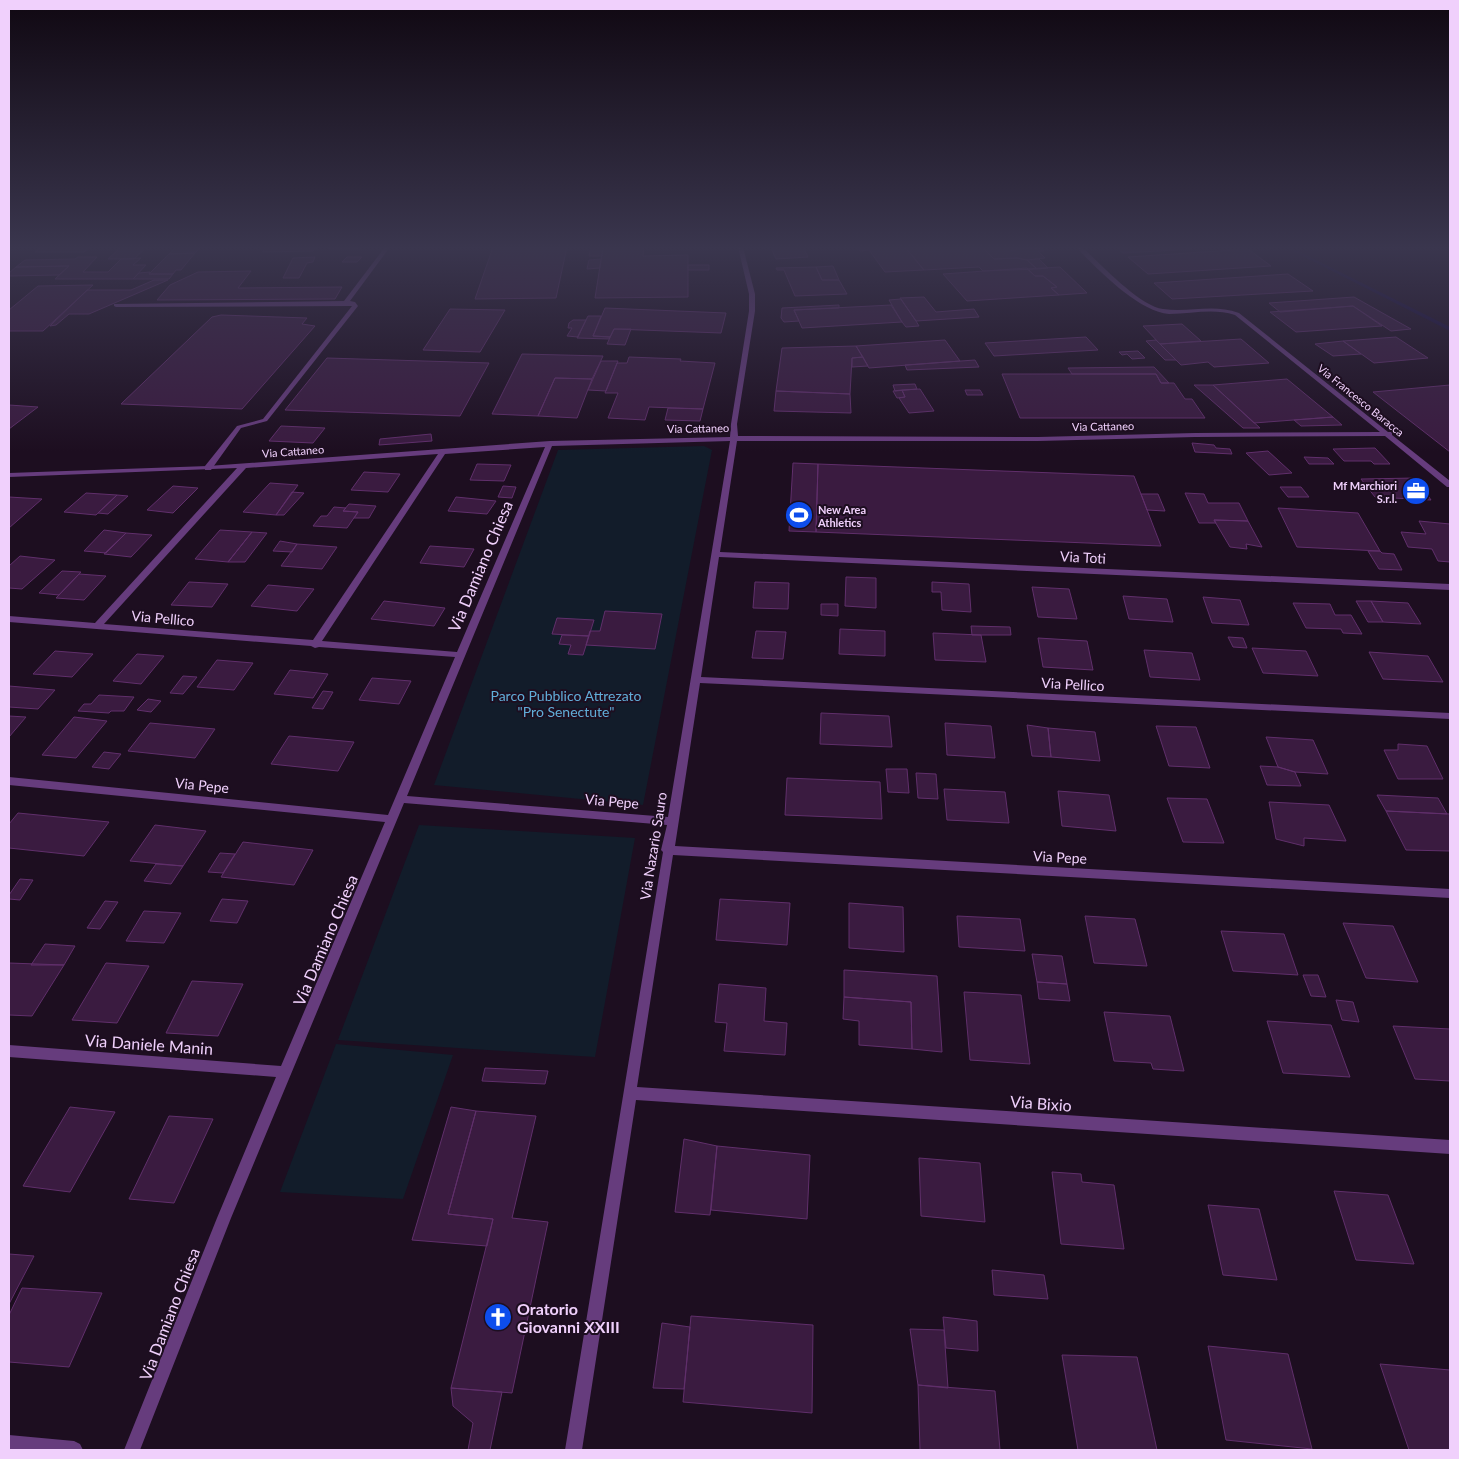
<svg xmlns="http://www.w3.org/2000/svg" width="1459" height="1459" viewBox="0 0 1459 1459" font-family="Lato,sans-serif">
<style>
.green{fill:#121c2a}
.lines{fill:none;stroke-linecap:round;stroke-linejoin:round}
.stream{fill:#180c3c;fill-rule:evenodd}
.building{fill:#3a1b40;stroke:#602f6b}
.service{fill:#663c7d;fill-rule:evenodd}
.minor{fill:#663c7d;fill-rule:evenodd}
.labels{text-anchor:middle;dominant-baseline:central;stroke-width:4;stroke-linejoin:round;paint-order:stroke}
.far-street-label{font-size:11px;fill:#f0d0fc;stroke:#1d0e20}
.far-poi-label{font-size:11px;font-weight:bold;fill:#f0d0fc;stroke:#1d0e20;text-anchor:end}
.street-label{font-size:14px;fill:#f0d0fc;stroke:#1d0e20}
.park-label{font-size:14px;fill:#61add8;stroke:#1d0e20}
.near-street-label{font-size:16px;fill:#f0d0fc;stroke:#1d0e20}
.near-poi-label{font-size:16px;font-weight:bold;fill:#f0d0fc;stroke:#1d0e20;text-anchor:start}
</style>
<rect width="100%" height="100%" fill="#1d0e20"/>
<path class="green" d="M 704,446 L 712,450 L 643,805 L 434,785 L 558,450 Z
M 419,825 L 635,838 L 595,1057 L 338,1040 Z
M 336,1044 L 453,1055 L 403,1199 L 280,1192 Z"/>
<g class="lines">
<path class="stream" d="M 1285,247 L 1290,247 L 1450,327 L 1450,331 Z"/>
</g>
<path class="building" d="M 42,247 L 91,247 L 84,252 L 35,252 Z
M 121,247 L 147,247 L 134,259 L 108,259 Z
M 176,247 L 201,247 L 195,253 L 169,254 Z
M 264,247 L 288,247 L 287,248 L 315,248 L 313,251 L 263,252 L 264,248 L 262,249 Z
M 331,247 L 361,247 L 360,249 L 329,249 Z
M 493,247 L 567,247 L 556,298 L 475,299 Z
M 591,247 L 603,247 L 602,256 L 589,256 Z
M 603,247 L 644,247 L 643,256 L 688,255 L 688,297 L 595,298 Z
M 780,247 L 803,247 L 808,257 L 776,259 L 771,248 Z
M 857,247 L 905,247 L 924,270 L 885,272 L 869,250 L 860,251 Z
M 905,247 L 982,247 L 994,259 L 1017,258 L 1027,260 L 1037,269 L 983,271 L 979,267 L 924,270 Z
M 982,247 L 1007,247 L 1010,250 L 1040,248 L 1044,251 L 1038,251 L 1045,258 L 1027,260 L 1017,258 L 994,259 Z
M 1007,247 L 1039,247 L 1040,248 L 1010,250 Z
M 1147,247 L 1189,247 L 1192,249 L 1123,253 L 1117,248 Z
M 1248,249 L 1271,266 L 1148,274 L 1128,257 Z
M 195,253 L 181,270 L 176,270 L 173,274 L 149,274 L 169,254 Z
M 78,257 L 97,257 L 83,272 L 108,272 L 121,259 L 141,258 L 133,265 L 146,265 L 133,279 L 55,279 L 69,266 L 16,267 L 25,260 L 75,259 Z
M 315,257 L 313,262 L 307,263 L 299,278 L 283,278 L 293,258 Z
M 347,257 L 362,257 L 357,262 L 342,262 Z
M 601,259 L 600,268 L 587,269 L 589,260 Z
M 1039,259 L 1048,268 L 1037,269 L 1027,260 Z
M 688,265 L 709,265 L 709,270 L 688,270 Z
M 69,266 L 59,275 L 9,276 L 9,273 L 16,267 Z
M 833,266 L 839,280 L 822,280 L 816,267 Z
M 816,267 L 822,280 L 839,280 L 847,294 L 795,296 L 784,270 L 777,270 L 776,268 Z
M 1060,267 L 1087,293 L 1059,295 L 1051,288 L 1057,287 L 1043,276 L 1035,276 L 1027,269 Z
M 1027,268 L 1035,276 L 1043,276 L 1057,287 L 1051,288 L 1059,295 L 967,301 L 943,274 Z
M 251,271 L 238,288 L 342,287 L 335,299 L 157,300 L 170,285 L 198,272 Z
M 150,272 L 149,274 L 173,274 L 169,279 L 133,279 L 139,273 Z
M 1288,274 L 1313,291 L 1172,299 L 1154,283 Z
M 154,280 L 168,280 L 89,314 L 69,314 L 56,325 L 50,326 L 87,290 L 131,290 Z
M 93,285 L 43,331 L 9,331 L 9,310 L 38,286 Z
M 924,297 L 936,312 L 974,309 L 979,317 L 916,321 L 900,298 Z
M 1354,297 L 1411,329 L 1391,331 L 1353,306 L 1280,312 L 1269,303 Z
M 901,299 L 916,321 L 919,326 L 906,327 L 902,322 L 889,300 Z
M 839,305 L 839,308 L 794,310 L 799,321 L 784,322 L 781,318 L 782,308 Z
M 891,305 L 902,322 L 802,328 L 794,310 Z
M 1353,306 L 1382,326 L 1296,332 L 1270,312 Z
M 605,308 L 726,313 L 721,333 L 614,329 L 610,337 L 593,336 Z
M 450,309 L 505,310 L 480,352 L 423,350 Z
M 221,315 L 307,318 L 302,324 L 315,326 L 242,409 L 121,404 L 212,317 Z
M 588,316 L 601,316 L 593,336 L 610,337 L 609,339 L 577,338 Z
M 573,320 L 586,320 L 578,337 L 567,336 L 572,328 L 568,328 L 569,323 Z
M 1182,324 L 1201,341 L 1160,344 L 1143,326 Z
M 614,329 L 631,329 L 625,345 L 607,344 Z
M 1086,337 L 1098,350 L 994,356 L 985,343 Z
M 1396,337 L 1428,358 L 1374,363 L 1343,341 Z
M 1241,339 L 1269,363 L 1214,367 L 1208,362 L 1181,365 L 1160,344 Z
M 945,340 L 960,361 L 869,368 L 856,346 Z
M 1156,340 L 1176,360 L 1165,360 L 1146,341 Z
M 1343,341 L 1361,354 L 1333,356 L 1315,344 Z
M 856,346 L 863,357 L 852,358 L 850,394 L 776,391 L 782,348 Z
M 1138,351 L 1145,358 L 1132,359 L 1127,354 L 1122,355 L 1119,352 Z
M 522,354 L 603,356 L 592,379 L 555,378 L 538,416 L 492,414 Z
M 629,357 L 681,359 L 680,361 L 715,363 L 703,409 L 649,407 L 645,420 L 608,418 L 618,393 L 605,393 L 617,363 L 627,363 Z
M 863,357 L 868,366 L 852,367 L 852,358 Z
M 327,358 L 489,363 L 460,416 L 285,410 Z
M 975,360 L 979,367 L 907,370 L 905,365 Z
M 601,361 L 618,361 L 606,391 L 588,390 Z
M 1154,367 L 1169,383 L 1161,383 L 1156,374 L 1072,374 L 1068,368 Z
M 1002,374 L 1156,374 L 1161,383 L 1174,383 L 1185,399 L 1192,399 L 1205,418 L 1020,418 Z
M 555,378 L 592,379 L 577,418 L 538,416 Z
M 1287,379 L 1333,417 L 1254,423 L 1213,385 Z
M 915,384 L 917,389 L 895,391 L 893,385 Z
M 1194,385 L 1213,385 L 1260,428 L 1243,428 Z
M 1450,385 L 1450,452 L 1373,392 Z
M 920,389 L 934,411 L 909,413 L 899,398 L 905,397 L 902,390 Z
M 902,390 L 905,397 L 897,398 L 893,391 Z
M 965,390 L 980,390 L 983,395 L 967,395 Z
M 776,391 L 850,394 L 851,413 L 774,411 Z
M 9,405 L 38,407 L 9,429 Z
M 668,408 L 703,409 L 700,421 L 665,420 Z
M 1333,417 L 1342,425 L 1301,426 L 1294,420 Z
M 281,426 L 325,428 L 313,443 L 269,441 Z
M 431,434 L 432,441 L 379,445 L 380,439 Z
M 1192,443 L 1214,445 L 1216,448 L 1230,449 L 1232,454 L 1195,452 Z
M 1375,448 L 1390,464 L 1374,464 L 1371,461 L 1344,461 L 1333,449 Z
M 1268,451 L 1292,473 L 1269,475 L 1246,453 Z
M 1304,457 L 1328,458 L 1334,464 L 1309,464 Z
M 793,463 L 818,464 L 816,532 L 789,531 Z
M 477,464 L 511,465 L 504,481 L 470,480 Z
M 818,464 L 1134,476 L 1161,546 L 816,532 Z
M 364,472 L 400,474 L 388,492 L 351,490 Z
M 1416,478 L 1431,500 L 1375,497 L 1361,479 Z
M 270,483 L 298,485 L 276,515 L 243,512 Z
M 173,486 L 198,488 L 173,513 L 147,510 Z
M 503,486 L 516,487 L 512,498 L 498,497 Z
M 1280,487 L 1301,487 L 1309,497 L 1288,497 Z
M 292,492 L 304,493 L 284,515 L 276,515 Z
M 86,493 L 117,495 L 96,515 L 64,512 Z
M 1185,493 L 1204,494 L 1208,503 L 1239,503 L 1248,521 L 1214,520 L 1216,523 L 1199,523 Z
M 1141,494 L 1158,494 L 1165,511 L 1147,510 Z
M 117,495 L 128,496 L 108,514 L 98,513 Z
M 9,497 L 42,499 L 9,528 Z
M 456,497 L 496,501 L 487,514 L 448,511 Z
M 349,504 L 376,506 L 369,518 L 354,518 L 358,512 L 343,511 Z
M 334,507 L 346,508 L 343,511 L 358,512 L 347,528 L 313,526 L 321,516 L 327,516 Z
M 1278,508 L 1358,513 L 1380,551 L 1297,547 Z
M 1214,520 L 1248,521 L 1262,547 L 1246,544 L 1247,549 L 1230,547 Z
M 1419,521 L 1450,524 L 1450,562 L 1438,561 L 1432,549 L 1408,547 L 1401,532 L 1426,534 Z
M 104,530 L 126,533 L 106,553 L 84,551 Z
M 220,530 L 252,532 L 228,562 L 195,559 Z
M 252,532 L 267,533 L 245,562 L 228,562 Z
M 126,533 L 152,535 L 131,557 L 104,554 Z
M 280,541 L 297,544 L 292,552 L 273,551 Z
M 297,544 L 337,547 L 322,569 L 281,566 Z
M 430,546 L 474,549 L 464,567 L 420,563 Z
M 1368,551 L 1380,551 L 1382,553 L 1394,554 L 1402,570 L 1379,569 Z
M 20,556 L 55,560 L 22,589 L 9,588 L 9,566 Z
M 62,571 L 81,572 L 59,595 L 39,593 Z
M 79,574 L 106,576 L 84,600 L 56,598 Z
M 846,577 L 876,578 L 876,608 L 845,606 Z
M 189,582 L 228,584 L 212,607 L 171,605 Z
M 755,582 L 789,583 L 788,609 L 753,608 Z
M 932,582 L 969,584 L 971,612 L 942,610 L 941,592 L 932,592 Z
M 268,585 L 314,589 L 297,611 L 251,606 Z
M 1032,587 L 1069,589 L 1077,619 L 1038,617 Z
M 1123,596 L 1167,599 L 1173,622 L 1129,619 Z
M 1203,597 L 1240,600 L 1249,625 L 1212,623 Z
M 384,601 L 445,608 L 434,626 L 371,619 Z
M 1356,601 L 1371,601 L 1383,622 L 1368,622 Z
M 1371,601 L 1408,603 L 1421,624 L 1383,622 Z
M 1293,603 L 1330,604 L 1335,615 L 1351,615 L 1362,634 L 1343,633 L 1341,629 L 1306,628 Z
M 821,604 L 838,604 L 838,616 L 821,615 Z
M 605,611 L 662,614 L 655,649 L 586,645 L 590,631 L 600,631 Z
M 557,618 L 594,620 L 589,636 L 552,634 Z
M 971,626 L 1010,627 L 1011,635 L 972,635 Z
M 840,629 L 885,631 L 885,656 L 839,654 Z
M 756,631 L 786,632 L 783,659 L 752,658 Z
M 933,633 L 981,635 L 986,662 L 935,660 Z
M 562,635 L 589,636 L 583,655 L 568,654 L 571,645 L 559,644 Z
M 1228,637 L 1243,638 L 1247,648 L 1233,647 Z
M 1038,638 L 1087,641 L 1093,670 L 1043,667 Z
M 1252,648 L 1306,651 L 1318,676 L 1263,673 Z
M 1144,650 L 1192,653 L 1200,680 L 1150,677 Z
M 55,651 L 93,654 L 72,677 L 33,674 Z
M 1369,652 L 1428,656 L 1443,682 L 1383,679 Z
M 137,654 L 164,656 L 141,684 L 113,681 Z
M 217,660 L 253,663 L 234,690 L 197,687 Z
M 290,670 L 328,674 L 313,698 L 274,694 Z
M 183,676 L 197,677 L 183,694 L 170,693 Z
M 372,678 L 411,681 L 399,704 L 359,700 Z
M 9,686 L 55,690 L 38,709 L 9,707 Z
M 323,691 L 333,692 L 323,709 L 312,708 Z
M 99,695 L 134,697 L 124,711 L 111,711 L 109,713 L 78,711 L 84,704 L 91,704 Z
M 148,699 L 161,701 L 151,712 L 137,710 Z
M 821,713 L 889,716 L 892,747 L 820,744 Z
M 9,716 L 26,717 L 9,737 Z
M 74,717 L 107,721 L 76,758 L 42,755 Z
M 150,723 L 215,729 L 195,758 L 128,751 Z
M 945,723 L 991,726 L 995,758 L 947,755 Z
M 1027,725 L 1048,728 L 1051,757 L 1032,756 Z
M 1156,726 L 1196,727 L 1210,768 L 1169,766 Z
M 1048,728 L 1095,732 L 1100,761 L 1051,757 Z
M 289,736 L 354,742 L 338,771 L 271,764 Z
M 1266,737 L 1313,740 L 1328,774 L 1295,772 L 1278,767 Z
M 1398,744 L 1427,746 L 1443,779 L 1398,779 L 1384,750 L 1398,750 Z
M 104,752 L 121,754 L 109,769 L 92,767 Z
M 1260,766 L 1278,767 L 1295,772 L 1301,786 L 1267,785 Z
M 886,769 L 907,769 L 909,793 L 888,792 Z
M 916,773 L 936,774 L 938,799 L 918,798 Z
M 787,778 L 880,782 L 882,819 L 785,815 Z
M 944,789 L 1005,792 L 1009,823 L 947,820 Z
M 1058,791 L 1109,795 L 1116,831 L 1062,826 Z
M 1377,795 L 1438,798 L 1447,814 L 1386,811 Z
M 1167,798 L 1207,799 L 1224,843 L 1183,842 Z
M 1269,802 L 1329,805 L 1346,841 L 1304,838 L 1304,846 L 1276,839 Z
M 1386,811 L 1450,814 L 1450,851 L 1406,850 Z
M 18,813 L 109,822 L 84,856 L 9,848 L 9,824 Z
M 155,825 L 206,831 L 183,866 L 130,861 Z
M 243,842 L 313,850 L 294,885 L 221,877 Z
M 220,853 L 235,854 L 223,873 L 208,872 Z
M 156,864 L 183,866 L 171,884 L 144,881 Z
M 20,879 L 33,880 L 20,900 L 9,899 L 9,895 Z
M 222,899 L 248,901 L 237,923 L 210,921 Z
M 720,899 L 790,903 L 787,945 L 716,940 Z
M 105,901 L 118,902 L 100,929 L 87,928 Z
M 849,903 L 903,907 L 904,952 L 849,948 Z
M 144,911 L 181,913 L 164,943 L 126,941 Z
M 957,916 L 1020,919 L 1025,951 L 959,947 Z
M 1085,916 L 1135,919 L 1147,966 L 1094,963 Z
M 1343,923 L 1393,926 L 1418,982 L 1366,978 Z
M 1221,931 L 1284,934 L 1298,975 L 1233,971 Z
M 45,944 L 75,946 L 64,965 L 31,965 Z
M 1032,954 L 1062,956 L 1067,984 L 1037,982 Z
M 9,963 L 64,965 L 32,1016 L 9,1015 Z
M 106,963 L 149,966 L 117,1023 L 72,1020 Z
M 844,970 L 937,976 L 942,1052 L 912,1049 L 911,1002 L 844,997 Z
M 1303,975 L 1318,975 L 1326,997 L 1311,996 Z
M 192,981 L 243,984 L 218,1036 L 166,1033 Z
M 1037,982 L 1067,984 L 1070,1001 L 1039,999 Z
M 719,984 L 766,988 L 764,1021 L 787,1023 L 785,1055 L 724,1051 L 727,1023 L 715,1022 Z
M 964,992 L 1021,995 L 1030,1064 L 970,1060 Z
M 844,997 L 911,1002 L 912,1049 L 859,1045 L 859,1021 L 843,1019 Z
M 1336,1000 L 1353,1002 L 1359,1022 L 1342,1020 Z
M 1104,1012 L 1170,1016 L 1184,1071 L 1153,1069 L 1151,1063 L 1114,1061 Z
M 1267,1021 L 1331,1025 L 1350,1077 L 1283,1073 Z
M 1393,1026 L 1450,1029 L 1450,1081 L 1415,1079 Z
M 485,1068 L 548,1071 L 545,1084 L 482,1081 Z
M 70,1107 L 115,1112 L 70,1192 L 23,1186 Z
M 451,1107 L 476,1111 L 448,1214 L 493,1219 L 487,1246 L 412,1240 Z
M 476,1111 L 536,1116 L 512,1218 L 548,1222 L 512,1393 L 451,1388 L 493,1219 L 448,1214 Z
M 169,1116 L 213,1119 L 174,1203 L 129,1199 Z
M 684,1139 L 717,1146 L 710,1215 L 675,1212 Z
M 717,1146 L 810,1155 L 807,1219 L 711,1210 Z
M 919,1158 L 980,1163 L 985,1222 L 921,1216 Z
M 1052,1172 L 1081,1174 L 1082,1182 L 1114,1185 L 1124,1249 L 1061,1244 Z
M 1334,1191 L 1388,1195 L 1414,1264 L 1356,1260 Z
M 1208,1205 L 1259,1209 L 1277,1280 L 1223,1275 Z
M 9,1254 L 34,1256 L 9,1304 Z
M 992,1270 L 1044,1275 L 1048,1299 L 994,1295 Z
M 22,1288 L 102,1293 L 69,1367 L 9,1362 L 9,1315 Z
M 691,1316 L 813,1325 L 812,1413 L 683,1402 Z
M 943,1317 L 977,1321 L 978,1351 L 946,1348 Z
M 662,1323 L 690,1327 L 684,1389 L 653,1388 Z
M 910,1329 L 944,1330 L 948,1388 L 918,1385 Z
M 1208,1346 L 1288,1354 L 1312,1449 L 1226,1440 Z
M 1062,1355 L 1137,1357 L 1157,1450 L 1078,1450 Z
M 1380,1364 L 1450,1370 L 1450,1450 L 1409,1450 Z
M 918,1385 L 995,1391 L 1000,1450 L 920,1450 Z
M 451,1388 L 502,1392 L 490,1450 L 468,1450 L 473,1423 L 453,1406 Z"/>
<g class="lines">
<path class="service" d="M 385,247 L 390,247 L 350,301 L 355,302 L 358,306 L 267,421 L 241,428 L 211,470 L 205,470 L 205,466 L 237,426 L 263,419 L 352,306 L 116,307 L 114,306 L 114,304 L 344,301 Z"/>
<path class="minor" d="M 738,247 L 743,247 L 755,294 L 755,311 L 737,424 L 738,436 L 1038,437 L 1195,433 L 1380,432 L 1235,315 C 1213,308 1192,314 1169,314 C 1139,312 1097,269 1076,247 L 1082,247 C 1100,263 1139,306 1163,309 C 1190,313 1212,303 1239,313 L 1388,432 L 1392,432 L 1392,435 L 1450,481 L 1450,487 L 1447,487 L 1385,436 L 1195,437 L 1038,441 L 737,441 L 720,552 L 1450,584 L 1450,590 L 719,557 L 701,677 L 1450,713 L 1450,719 L 700,683 L 675,846 L 1450,889 L 1450,898 L 673,855 L 637,1087 L 1450,1140 L 1450,1154 L 636,1100 L 582,1450 L 565,1450 L 663,852 L 661,850 L 667,825 L 404,803 L 231,1218 L 140,1450 L 124,1450 L 217,1218 L 276,1077 L 9,1057 L 9,1045 L 281,1066 L 385,822 L 9,785 L 9,777 L 388,815 L 455,657 L 319,647 L 315,648 L 311,646 L 9,622 L 9,616 L 95,623 L 237,468 L 9,477 L 9,473 L 208,466 L 550,441 L 730,437 L 731,424 L 749,311 L 749,294 ZM 730,441 L 668,817 L 407,796 L 552,446 ZM 545,447 L 457,652 L 322,641 L 445,454 ZM 438,454 L 313,640 L 104,624 L 246,468 Z
M 9,1435 L 74,1441 L 80,1444 L 83,1450 L 9,1450 Z"/>
</g>
<linearGradient id="sky" x2="0" y2="1"><stop stop-color="#100812"/><stop offset="0.55" stop-color="#3a364e"/><stop offset="1" stop-color="#3a364e" stop-opacity="0"/></linearGradient>
<rect width="1459" height="451" fill="url(#sky)"/>
<defs>
<symbol id="office-disc" viewBox="-11 -11 22 22"><circle r="9.5" fill="#0d4dec" stroke="#1d0e20"/><path d="M-6-3h4V-5.5h4V-3h4V5H-6ZM-1-4.5V-3h2v-1.5ZM-6 0V1H6V0Z" fill="#fff"/></symbol>
<symbol id="stadium-disc" viewBox="-11 -11 22 22"><circle r="9.5" fill="#0d4dec" stroke="#1d0e20"/><path d="M0-5a6.5 5 0 1 0 0 10a6.5 5 0 1 0 0-10ZM-3.5-1.8h7v3.6h-7Z" fill="#fff"/></symbol>
<symbol id="church-disc" viewBox="-11 -11 22 22"><circle r="9.5" fill="#0d4dec" stroke="#1d0e20"/><path d="M-1.2-6h2.4v3.5h3.3v2.4h-3.3V6h-2.4V-.1h-3.3v-2.4h3.3Z" fill="#fff"/></symbol>
</defs>
<g fill-rule="evenodd">
<use href="#office-disc" x="1400" y="475" width="32" height="32"/>
<use href="#stadium-disc" x="783" y="499" width="32" height="32"/>
<use href="#church-disc" x="482" y="1301" width="32" height="32"/>
</g>
<g class="labels">
<g class="far-street-label">
<text transform="translate(1361 400) rotate(39)">Via Francesco Baracca</text>
<text transform="translate(1103 426) rotate(-1)">Via Cattaneo</text>
<text transform="translate(698 428) rotate(-1)">Via Cattaneo</text>
<text transform="translate(293 451) rotate(-4)">Via Cattaneo</text>
</g>
<g class="far-poi-label">
<text x="1397" y="485">Mf Marchiori<tspan x="1397" dy="13">S.r.l.</tspan></text>
<text x="818" y="509" text-anchor="start">New Area<tspan x="818" dy="13">Athletics</tspan></text>
</g>
<g class="street-label">
<text transform="translate(1083 557) rotate(3)">Via Toti</text>
<text transform="translate(163 618) rotate(5)">Via Pellico</text>
<text transform="translate(1073 684) rotate(3)">Via Pellico</text>
<text transform="translate(202 785) rotate(6)">Via Pepe</text>
<text transform="translate(612 801) rotate(5)">Via Pepe</text>
<text transform="translate(653 846) rotate(-81)">Via Nazario Sauro</text>
<text transform="translate(1060 857) rotate(3)">Via Pepe</text>
</g>
<g class="park-label">
<text x="566" y="695">Parco Pubblico Attrezato<tspan x="566" dy="16">"Pro Senectute"</tspan></text>
</g>
<g class="near-street-label">
<text transform="translate(480 566) rotate(-67)">Via Damiano Chiesa</text>
<text transform="translate(325 940) rotate(-67)">Via Damiano Chiesa</text>
<text transform="translate(149 1044) rotate(4)">Via Daniele Manin</text>
<text transform="translate(1041 1103) rotate(4)">Via Bixio</text>
<text transform="translate(169 1314) rotate(-69)">Via Damiano Chiesa</text>
</g>
<g class="near-poi-label">
<text x="517" y="1308">Oratorio<tspan x="517" dy="18">Giovanni XXIII</tspan></text>
</g>
</g>
<rect width="1459" height="1459" fill="none" stroke="#f0d0fc" stroke-width="20"/>
</svg>
